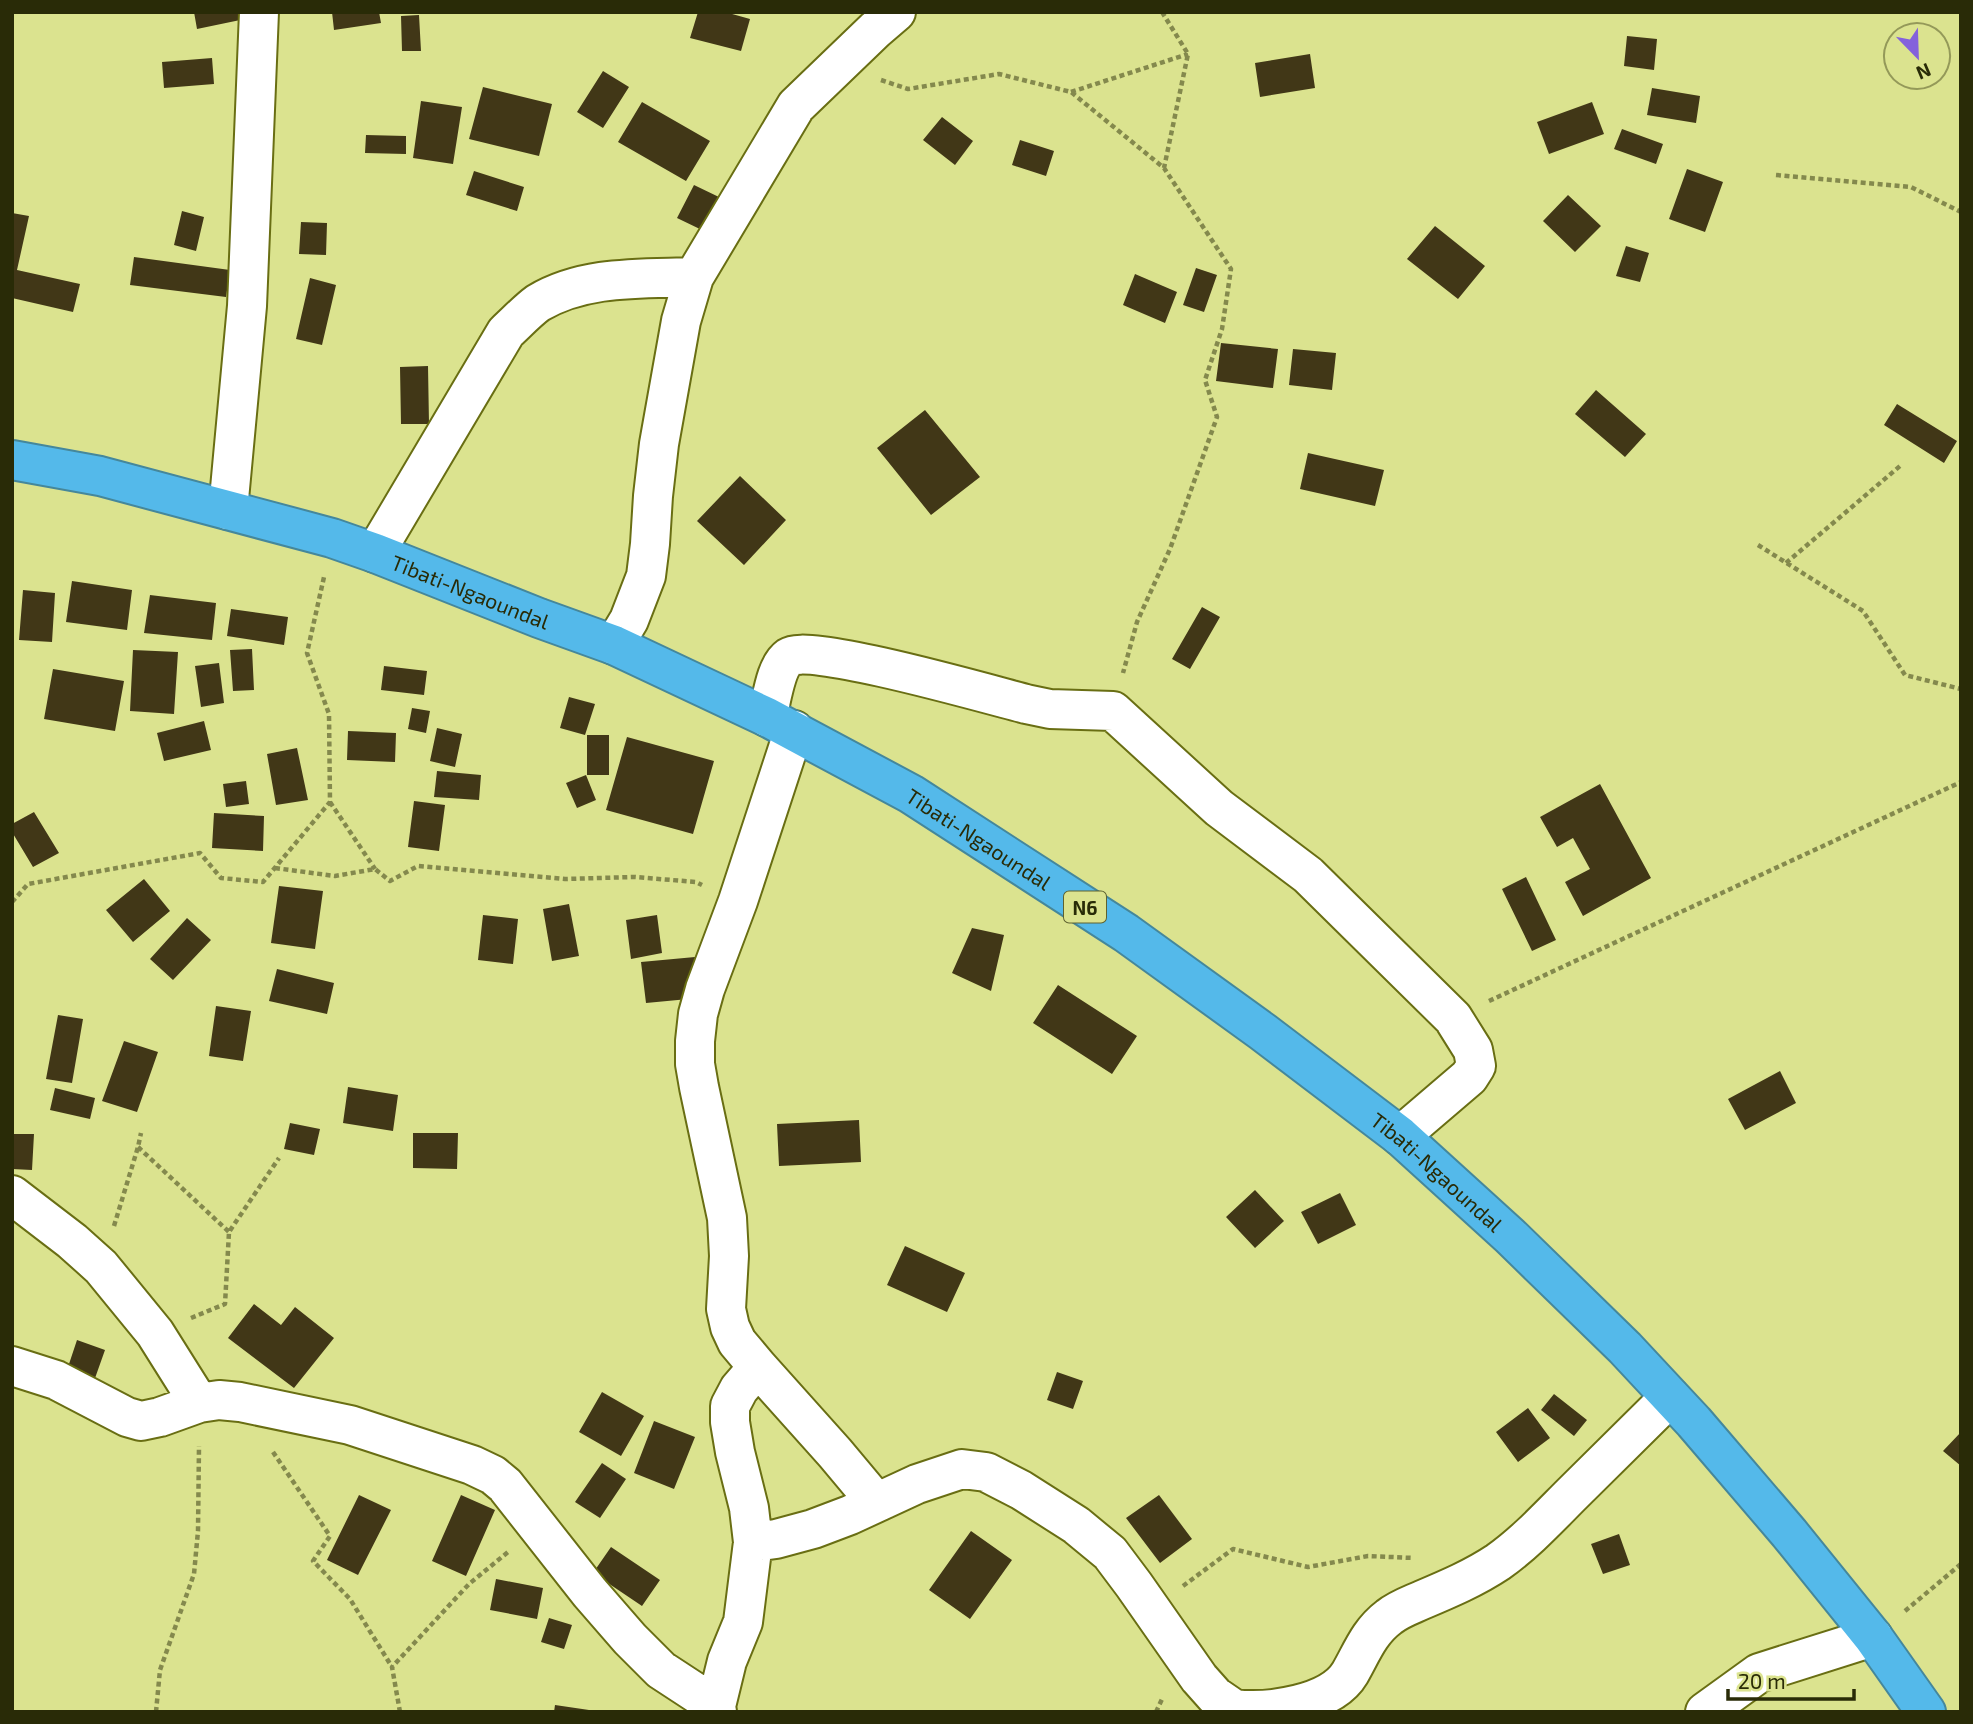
<svg xmlns="http://www.w3.org/2000/svg" width="1973" height="1724" viewBox="0 0 1973 1724" font-family="'Exo 2',sans-serif">
<style>
.building{fill:#413717}
.lines{fill:none;stroke-linecap:round;stroke-linejoin:round}
.street-casing{stroke:#696e13;stroke-width:42}
.highway-casing{stroke:#45879b;stroke-width:42}
.path{stroke:#84894d;stroke-width:4.5;stroke-dasharray:5 3.5;stroke-linecap:butt}
.street{stroke:#fff;stroke-width:38}
.highway{stroke:#54b9ea;stroke-width:38}
.labels{text-anchor:middle;dominant-baseline:central;stroke-width:7;stroke-linejoin:round;paint-order:stroke}
.shield{fill:#dbe38f;stroke:#5e6230;stroke-width:2}
.shield-label{font-size:19px;font-weight:bold;fill:#292b07}
.street-label{font-size:21px;fill:#292b07;stroke:#dbe38f}
</style>
<rect width="100%" height="100%" fill="#dbe38f"/>
<path class="building" d="M 194,12 L 244,12 L 245,19 L 197,29 Z
M 332,12 L 379,12 L 381,23 L 334,30 Z
M 698,12 L 725,12 L 750,19 L 741,51 L 690,38 Z
M 419,15 L 421,51 L 402,51 L 401,16 Z
M 1627,36 L 1657,39 L 1654,70 L 1624,66 Z
M 1310,54 L 1315,88 L 1260,97 L 1255,63 Z
M 212,58 L 214,84 L 164,88 L 162,62 Z
M 603,71 L 629,87 L 603,128 L 577,112 Z
M 483,87 L 552,104 L 539,156 L 469,139 Z
M 1652,88 L 1700,96 L 1696,123 L 1647,115 Z
M 421,101 L 462,107 L 453,164 L 413,158 Z
M 642,102 L 710,141 L 686,181 L 618,142 Z
M 1592,102 L 1604,134 L 1549,154 L 1537,122 Z
M 942,117 L 973,141 L 955,165 L 923,140 Z
M 1622,129 L 1663,144 L 1656,164 L 1614,149 Z
M 366,135 L 406,136 L 406,154 L 365,153 Z
M 1020,140 L 1054,151 L 1046,176 L 1012,165 Z
M 1687,169 L 1723,182 L 1705,232 L 1669,219 Z
M 474,171 L 524,187 L 517,211 L 466,195 Z
M 694,185 L 721,198 L 704,231 L 677,218 Z
M 1568,195 L 1601,226 L 1575,252 L 1543,221 Z
M 182,211 L 204,217 L 196,251 L 174,245 Z
M 12,213 L 29,216 L 17,270 L 80,284 L 73,312 L 12,298 Z
M 301,222 L 327,223 L 326,255 L 299,254 Z
M 1435,226 L 1485,266 L 1458,299 L 1407,259 Z
M 1626,246 L 1649,253 L 1640,282 L 1616,276 Z
M 134,257 L 230,270 L 226,297 L 130,285 Z
M 1196,268 L 1217,275 L 1204,312 L 1183,305 Z
M 1135,274 L 1177,292 L 1165,323 L 1123,305 Z
M 310,278 L 336,285 L 322,345 L 296,339 Z
M 1221,343 L 1278,349 L 1273,388 L 1216,381 Z
M 1293,349 L 1336,353 L 1332,390 L 1289,385 Z
M 428,366 L 429,424 L 401,424 L 400,367 Z
M 1596,390 L 1646,434 L 1625,457 L 1575,414 Z
M 1897,404 L 1957,441 L 1944,463 L 1884,425 Z
M 925,410 L 980,477 L 931,515 L 877,448 Z
M 1308,453 L 1384,470 L 1375,506 L 1300,489 Z
M 740,476 L 786,520 L 744,565 L 697,521 Z
M 72,581 L 132,590 L 127,630 L 66,622 Z
M 23,590 L 55,593 L 52,642 L 19,640 Z
M 150,595 L 216,603 L 212,640 L 144,633 Z
M 1202,607 L 1220,617 L 1190,669 L 1172,659 Z
M 231,609 L 288,617 L 284,645 L 227,636 Z
M 252,649 L 254,690 L 233,691 L 230,650 Z
M 133,650 L 178,652 L 174,714 L 130,711 Z
M 219,663 L 224,703 L 201,707 L 195,666 Z
M 384,666 L 427,671 L 424,695 L 381,690 Z
M 53,669 L 124,681 L 115,731 L 44,719 Z
M 569,697 L 595,704 L 585,735 L 560,728 Z
M 412,708 L 430,711 L 426,733 L 408,729 Z
M 204,721 L 211,750 L 164,761 L 157,733 Z
M 437,728 L 462,734 L 455,767 L 430,761 Z
M 348,731 L 396,733 L 395,762 L 347,760 Z
M 587,735 L 609,735 L 609,775 L 587,775 Z
M 627,737 L 714,761 L 693,834 L 606,810 Z
M 297,748 L 308,800 L 276,805 L 267,754 Z
M 437,771 L 481,775 L 479,800 L 434,797 Z
M 586,775 L 596,800 L 577,808 L 566,783 Z
M 246,781 L 249,804 L 226,807 L 223,784 Z
M 1600,784 L 1651,878 L 1583,916 L 1565,882 L 1590,869 L 1573,838 L 1557,847 L 1540,817 Z
M 414,801 L 445,805 L 439,851 L 408,847 Z
M 34,812 L 59,853 L 33,867 L 12,832 L 12,824 Z
M 214,813 L 264,816 L 263,851 L 212,848 Z
M 1526,877 L 1556,940 L 1532,951 L 1502,889 Z
M 144,879 L 170,911 L 133,942 L 106,910 Z
M 279,886 L 323,891 L 315,949 L 271,943 Z
M 569,904 L 579,956 L 552,961 L 543,909 Z
M 483,915 L 518,919 L 513,964 L 478,960 Z
M 657,915 L 662,953 L 631,959 L 626,920 Z
M 187,918 L 211,940 L 173,980 L 150,959 Z
M 972,928 L 1004,935 L 991,991 L 952,973 Z
M 695,957 L 699,998 L 646,1003 L 641,962 Z
M 277,969 L 334,983 L 327,1014 L 269,1001 Z
M 1058,985 L 1137,1036 L 1112,1074 L 1033,1023 Z
M 216,1006 L 251,1011 L 243,1061 L 209,1056 Z
M 58,1015 L 83,1019 L 72,1083 L 46,1079 Z
M 124,1041 L 158,1052 L 137,1112 L 102,1101 Z
M 1780,1071 L 1796,1103 L 1745,1130 L 1728,1099 Z
M 348,1087 L 398,1095 L 393,1131 L 343,1123 Z
M 55,1088 L 95,1098 L 90,1119 L 50,1110 Z
M 859,1120 L 861,1162 L 779,1166 L 777,1124 Z
M 290,1123 L 320,1129 L 314,1155 L 284,1149 Z
M 413,1133 L 458,1133 L 457,1169 L 413,1168 Z
M 12,1134 L 34,1134 L 32,1170 L 12,1169 Z
M 1255,1190 L 1284,1221 L 1255,1248 L 1226,1217 Z
M 1340,1193 L 1356,1225 L 1318,1244 L 1301,1212 Z
M 905,1246 L 965,1273 L 947,1312 L 887,1285 Z
M 254,1304 L 281,1325 L 295,1307 L 334,1338 L 294,1388 L 228,1338 Z
M 77,1340 L 105,1350 L 94,1381 L 66,1373 Z
M 1057,1372 L 1083,1381 L 1073,1409 L 1047,1400 Z
M 602,1392 L 644,1416 L 621,1456 L 579,1432 Z
M 1554,1394 L 1587,1420 L 1574,1436 L 1541,1410 Z
M 1528,1408 L 1550,1438 L 1518,1462 L 1496,1432 Z
M 654,1421 L 695,1437 L 674,1489 L 634,1473 Z
M 1961,1432 L 1961,1466 L 1943,1451 Z
M 602,1463 L 626,1479 L 600,1518 L 575,1502 Z
M 359,1495 L 391,1510 L 358,1575 L 327,1560 Z
M 461,1495 L 495,1510 L 466,1576 L 432,1561 Z
M 1159,1495 L 1192,1539 L 1160,1563 L 1126,1518 Z
M 971,1531 L 1012,1560 L 970,1619 L 929,1590 Z
M 1619,1534 L 1630,1565 L 1603,1574 L 1591,1544 Z
M 611,1547 L 660,1580 L 642,1606 L 593,1573 Z
M 496,1579 L 543,1588 L 537,1619 L 490,1610 Z
M 549,1618 L 572,1625 L 564,1649 L 541,1642 Z
M 555,1705 L 589,1710 L 589,1712 L 554,1712 Z"/>
<g class="lines">
<defs>
<path id="street" d="M 228,510 L 247,306 L 259,12
M 375,553 L 506,332 C 516,323 527,311 538,303 C 585,275 642,279 694,277
M 614,645 L 629,620 L 646,576 L 650,544 L 653,496 L 659,444 L 681,321 L 694,277 L 796,106 L 875,30 L 896,12
M 767,717 C 772,700 775,667 789,657 C 810,643 991,695 1026,704 L 1050,709 L 1113,711 L 1219,808 L 1308,875 L 1453,1018 L 1473,1050 L 1476,1066 L 1469,1077 L 1400,1136
M 12,1195 L 72,1241 L 101,1267 L 155,1333 L 199,1403
M 12,1366 L 56,1380 L 127,1417 L 141,1421 L 160,1417 L 199,1403 L 219,1400 L 240,1402 L 350,1425 L 472,1465 L 493,1475 L 505,1485 L 590,1593 L 630,1639 L 661,1670 L 716,1706
M 758,1367 L 835,1453 L 876,1502
M 753,1542 L 776,1539 L 813,1529 L 850,1515 L 917,1484 L 962,1469 L 986,1472 L 1021,1490 L 1076,1525 L 1110,1553 L 1134,1585 L 1199,1678 L 1215,1696 L 1234,1709
M 717,1712 L 716,1706 L 727,1661 L 743,1622 L 753,1542 L 749,1508 L 735,1452 L 730,1422 L 730,1406 L 739,1389 L 758,1367 L 737,1342 L 730,1327 L 726,1309 L 729,1256 L 727,1218 L 699,1087 L 695,1064 L 695,1041 L 698,1014 L 705,989 L 738,901 L 794,730
M 1231,1712 L 1234,1709 C 1268,1713 1331,1705 1350,1673 C 1362,1652 1369,1632 1389,1617 C 1399,1609 1411,1605 1422,1600 C 1448,1589 1474,1578 1498,1562 C 1525,1543 1549,1517 1572,1494 C 1605,1461 1638,1429 1670,1397
M 1705,1712 L 1759,1673 L 1873,1637"/>
<g id="highway">
<path id="s1" d="M 12,460 L 100,476 L 332,538 L 375,553 L 539,618 L 614,645 L 767,717 L 911,794 L 1126,933 L 1263,1032 L 1400,1136 L 1510,1236 L 1625,1348 L 1694,1422 L 1789,1533 L 1873,1637 L 1926,1712"/>
</g>
</defs>
<use href="#street" class="street-casing"/>
<use href="#highway" class="highway-casing"/>
<path class="path" d="M 1162,12 L 1188,54 L 1164,168
M 881,80 L 908,89 L 999,74 L 1071,92 L 1164,168 L 1231,269 L 1222,329 L 1205,380 L 1217,417 L 1170,549 L 1137,622 L 1123,673
M 1071,92 L 1188,54
M 1776,175 L 1911,187 L 1961,212
M 1758,545 L 1863,611 L 1905,675 L 1961,689
M 1786,563 L 1900,466
M 330,802 L 375,869
M 275,868 L 335,876 L 375,869 L 390,881 L 418,866 L 565,879 L 635,877 L 696,882 L 702,885
M 12,902 L 28,884 L 200,853 L 221,878 L 263,882 L 330,802 L 329,714 L 307,653 L 324,577
M 1489,1001 L 1961,782
M 138,1147 L 229,1232
M 114,1226 L 138,1147 L 141,1133
M 191,1318 L 225,1304 L 229,1232 L 279,1158
M 273,1452 L 330,1536 L 313,1561 L 350,1599 L 392,1667
M 1183,1586 L 1233,1549 L 1308,1567 L 1368,1556 L 1414,1558
M 1905,1611 L 1961,1564
M 156,1712 L 160,1670 L 194,1574 L 198,1531 L 199,1446
M 400,1712 L 392,1667 L 469,1584 L 508,1552
M 1156,1712 L 1163,1697"/>
<use href="#street" class="street"/>
<use href="#highway" class="highway"/>
</g>
<g class="labels">
<rect class="shield" x="1064" y="891.5" width="42" height="31" rx="5"/>
<g class="shield-label">
<text x="1085" y="907">N6</text>
</g>
<g class="street-label">
<text stroke="none"><textPath href="#s1" startOffset="478">Tibati-Ngaoundal</textPath></text>
<text stroke="none"><textPath href="#s1" startOffset="1045">Tibati-Ngaoundal</textPath></text>
<text stroke="none"><textPath href="#s1" startOffset="1612">Tibati-Ngaoundal</textPath></text>
</g>
</g>
<rect width="1973" height="1724" fill="none" stroke="#292b07" stroke-width="28"/>
<g transform="translate(1917 56) rotate(157)"><circle r="33" fill="#dbe38f" stroke="#949959" stroke-width="2"/>
<path d="M0-5L12 26L0 18L-12 26Z" fill="#8461dc"/>
<text y="-10" font-size="19" font-weight="bold" text-anchor="middle" fill="#292b07">N</text>
</g>
<path d="M1728 1689v10h126v-10" fill="none" stroke="#292b07" stroke-width="3.5"/>
<text x="1738" y="1689" font-size="21" fill="#292b07" stroke="#dbe38f" stroke-width="5" paint-order="stroke">20 m</text>
</svg>
